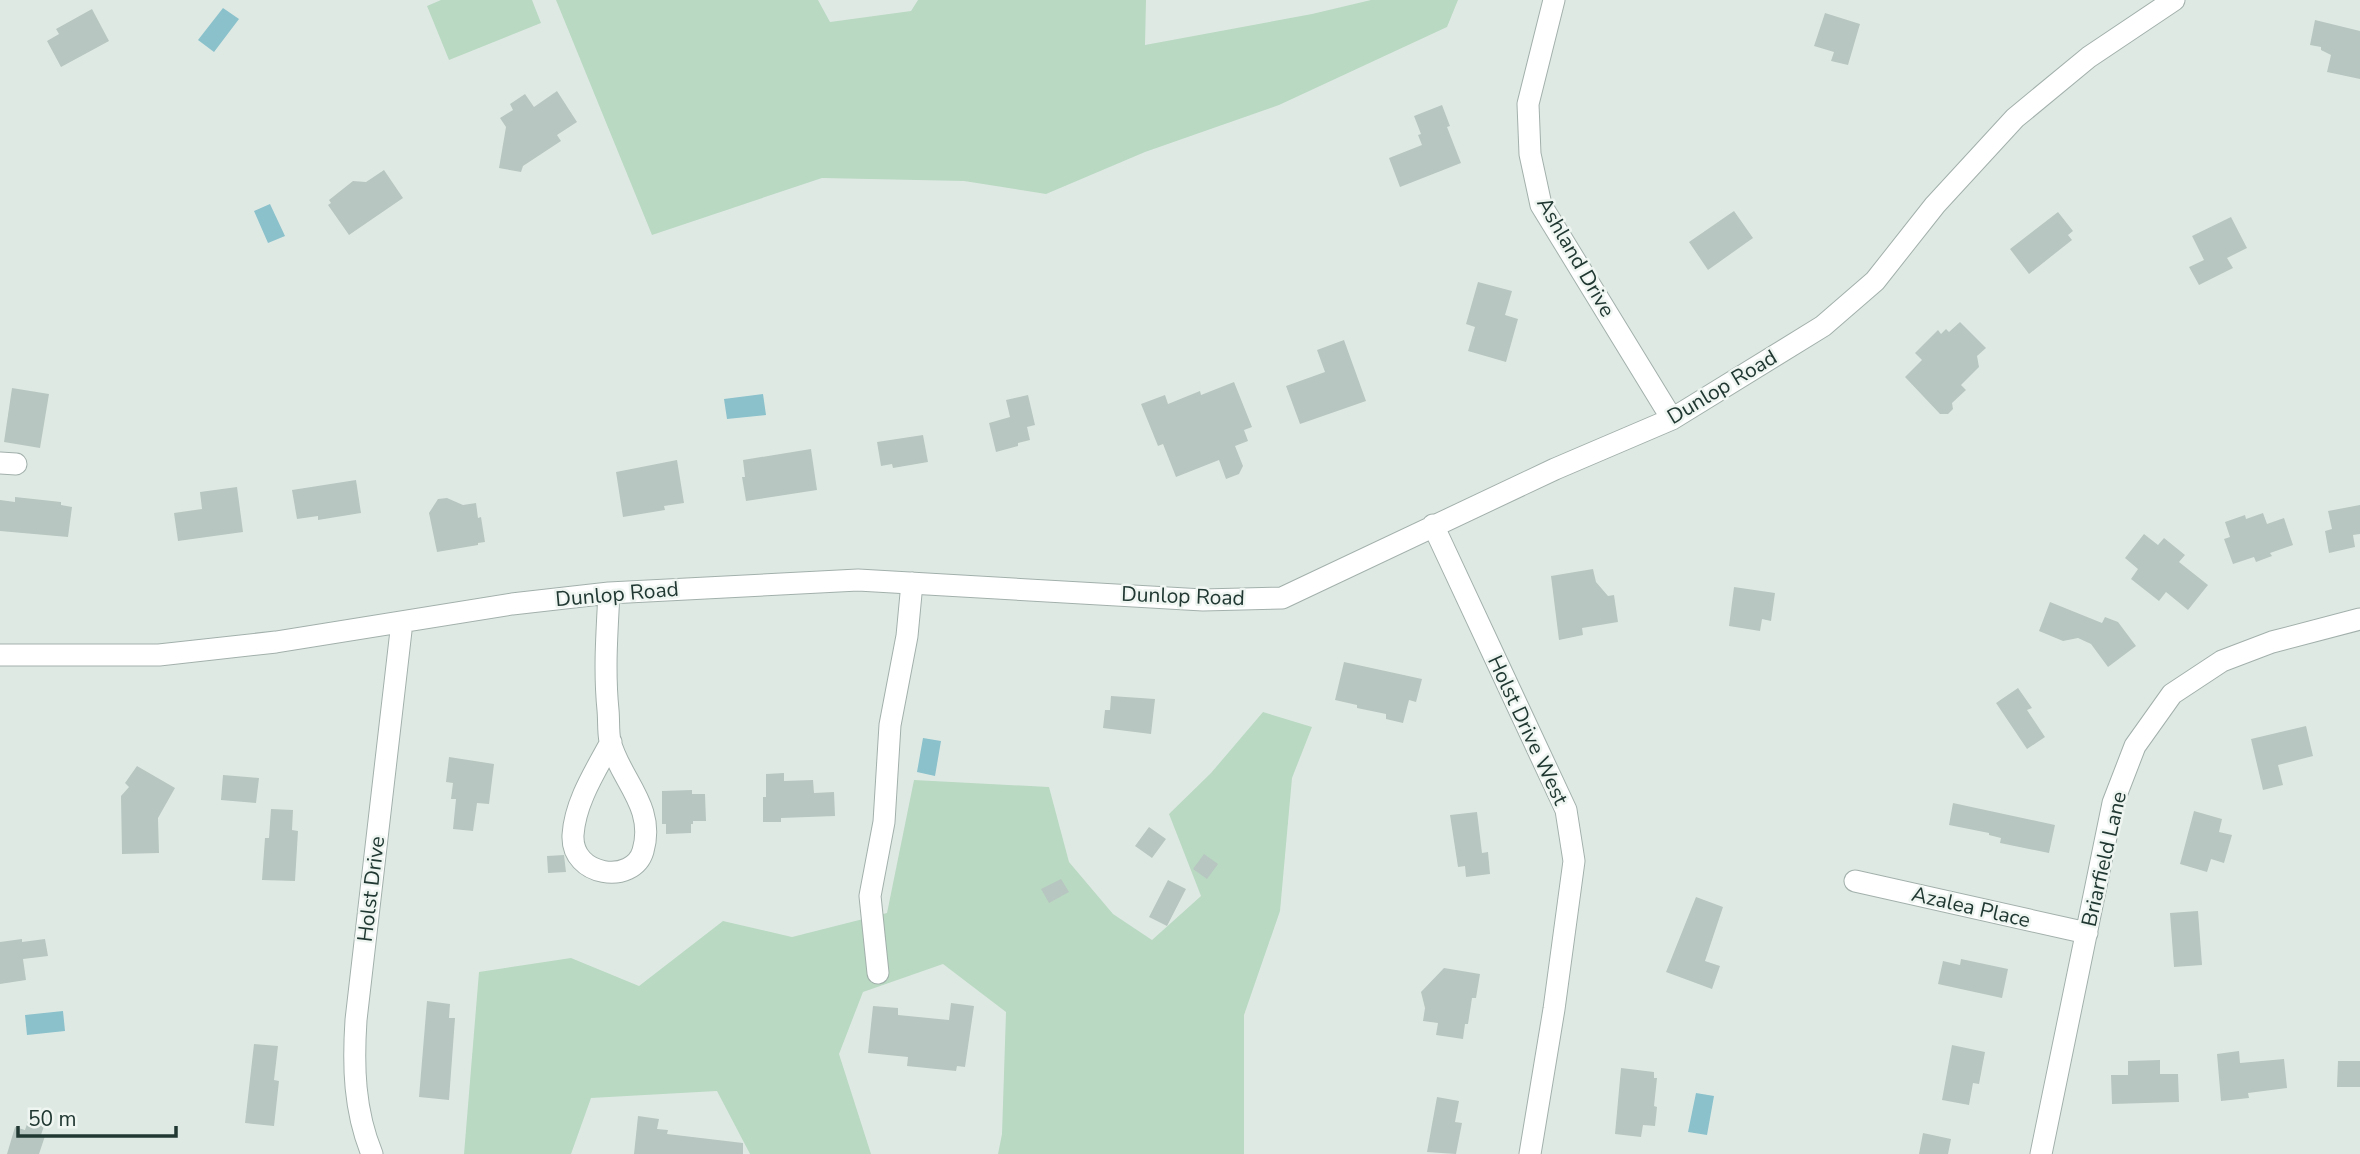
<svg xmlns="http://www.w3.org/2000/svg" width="2360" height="1154" viewBox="0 0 2360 1154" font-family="'Nunito Sans',sans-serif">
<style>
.green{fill:#b9d9c2}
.water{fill:#8ac1cb}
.building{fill:#b7c6c0}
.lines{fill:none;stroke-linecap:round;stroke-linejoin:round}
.minor-casing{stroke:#a2b0ab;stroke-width:23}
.minor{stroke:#fff;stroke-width:21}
.labels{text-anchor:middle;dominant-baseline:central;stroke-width:5;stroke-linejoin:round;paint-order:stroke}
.street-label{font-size:21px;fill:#213832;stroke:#eff6f2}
</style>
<rect width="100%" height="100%" fill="#dfe9e4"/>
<path class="green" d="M 441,0 L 532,0 L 541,23 L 449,60 L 427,6 Z
M 556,0 L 818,0 L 830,22 L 911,11 L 918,0 L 1146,0 L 1145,45 L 1312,14 L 1371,0 L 1458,0 L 1447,27 L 1279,105 L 1145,152 L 1046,194 L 964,181 L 822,178 L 652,235 Z
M 1263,712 L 1312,727 L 1292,778 L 1280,911 L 1244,1015 L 1244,1154 L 998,1154 L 1002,1134 L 1006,1012 L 943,964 L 863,992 L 839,1054 L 871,1154 L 750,1154 L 717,1091 L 591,1098 L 571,1154 L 464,1154 L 479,972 L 571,958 L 639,986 L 723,921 L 792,937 L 887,913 L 914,780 L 1049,787 L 1069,862 L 1113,914 L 1152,940 L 1201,896 L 1169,814 L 1211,773 Z"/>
<path class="water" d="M 223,8 L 239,19 L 214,52 L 198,40 Z
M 270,204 L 285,236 L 268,243 L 254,211 Z
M 763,394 L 766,415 L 727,419 L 724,399 Z
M 923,738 L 941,741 L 935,776 L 917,772 Z
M 63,1011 L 65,1031 L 27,1035 L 25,1015 Z
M 1696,1093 L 1714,1096 L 1707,1135 L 1688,1132 Z"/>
<path class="building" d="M 92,9 L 109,41 L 61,67 L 47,41 L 59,34 L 56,29 Z
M 1825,13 L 1860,24 L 1848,65 L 1831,61 L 1834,52 L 1814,46 Z
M 2315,20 L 2360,31 L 2360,79 L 2327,72 L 2331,55 L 2321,50 L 2321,47 L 2310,45 Z
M 557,91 L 577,122 L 557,135 L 561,141 L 523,166 L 521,172 L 499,168 L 506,127 L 500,118 L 513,110 L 510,104 L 525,94 L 534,107 Z
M 1442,105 L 1450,126 L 1447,127 L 1461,163 L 1400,187 L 1389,158 L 1422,145 L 1418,135 L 1421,134 L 1414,116 Z
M 384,170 L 403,198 L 349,235 L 328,205 L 331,203 L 329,200 L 353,181 L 366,182 Z
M 1734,211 L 1753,238 L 1708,270 L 1689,242 Z
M 2058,212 L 2073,231 L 2068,235 L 2072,240 L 2029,274 L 2010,249 Z
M 2231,217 L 2247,248 L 2227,258 L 2233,268 L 2199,285 L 2189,267 L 2204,260 L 2192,236 Z
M 1478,282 L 1512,291 L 1505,315 L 1518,319 L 1506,362 L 1468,351 L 1475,327 L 1466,324 Z
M 1960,322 L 1986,348 L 1977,356 L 1979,367 L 1961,385 L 1966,390 L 1952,403 L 1953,409 L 1948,414 L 1940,414 L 1905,377 L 1922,360 L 1915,353 L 1938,330 L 1941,334 L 1946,329 L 1949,332 Z
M 1344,340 L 1366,401 L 1300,424 L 1286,386 L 1325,372 L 1317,350 Z
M 1234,382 L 1252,427 L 1244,430 L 1248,441 L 1235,446 L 1243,466 L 1239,474 L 1226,479 L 1219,460 L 1176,477 L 1163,444 L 1158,446 L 1141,404 L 1165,395 L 1168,404 L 1200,391 L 1201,395 Z
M 12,388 L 49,394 L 40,448 L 4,442 Z
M 1028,395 L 1035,425 L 1027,427 L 1030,440 L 1018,443 L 1018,446 L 996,452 L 989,423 L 1010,417 L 1006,400 Z
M 923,435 L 928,462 L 893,468 L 892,464 L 881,466 L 877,442 Z
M 811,449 L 817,490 L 746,501 L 742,477 L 745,477 L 743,460 Z
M 677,460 L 684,503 L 664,506 L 665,510 L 623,517 L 616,472 Z
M 356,480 L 361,513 L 318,520 L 318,516 L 297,519 L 292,490 Z
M 237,487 L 243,532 L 178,541 L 174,513 L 202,509 L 200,492 Z
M 15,497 L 61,502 L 61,505 L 72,507 L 68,537 L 0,531 L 0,500 L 15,502 Z
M 447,498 L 463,505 L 476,503 L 478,518 L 481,517 L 485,542 L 478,543 L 478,545 L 437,552 L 429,513 L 438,499 Z
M 2360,505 L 2360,534 L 2353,535 L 2355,547 L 2329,553 L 2325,531 L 2332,529 L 2328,511 Z
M 2263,513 L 2267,524 L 2284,518 L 2293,545 L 2270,553 L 2272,556 L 2256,562 L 2254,557 L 2233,564 L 2224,539 L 2230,537 L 2225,522 L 2245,515 L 2246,519 Z
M 2144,534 L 2158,545 L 2164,538 L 2185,555 L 2179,562 L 2208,585 L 2188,610 L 2166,592 L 2159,601 L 2131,579 L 2138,569 L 2125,558 Z
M 1593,569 L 1596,582 L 1608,596 L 1614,595 L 1618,622 L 1582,628 L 1583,635 L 1559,640 L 1551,576 Z
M 1734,587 L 1775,593 L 1771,621 L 1762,619 L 1760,631 L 1729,626 Z
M 2050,602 L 2102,623 L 2105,617 L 2118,622 L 2136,646 L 2108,667 L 2091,644 L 2078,638 L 2063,641 L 2039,631 Z
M 1344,662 L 1422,679 L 1416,702 L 1409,700 L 1403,723 L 1386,719 L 1386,714 L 1357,708 L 1357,705 L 1335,700 Z
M 2018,688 L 2032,708 L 2027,710 L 2045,737 L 2027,749 L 1996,703 Z
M 1111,696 L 1155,699 L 1151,734 L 1103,728 L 1105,710 L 1110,710 Z
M 2306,726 L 2313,756 L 2278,765 L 2283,785 L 2263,790 L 2251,739 Z
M 449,757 L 494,764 L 489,804 L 477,803 L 473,831 L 453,829 L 456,799 L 451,799 L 453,783 L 446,782 Z
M 137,766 L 175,788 L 158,818 L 159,853 L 122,854 L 121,796 L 129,787 L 125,783 Z
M 784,773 L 784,781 L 813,780 L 814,793 L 834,792 L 835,816 L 781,818 L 781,822 L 763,822 L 763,797 L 766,797 L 766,774 Z
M 223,775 L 259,778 L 256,803 L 221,800 Z
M 692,790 L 692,794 L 705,794 L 706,821 L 693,821 L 693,824 L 691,824 L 691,833 L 666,834 L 666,824 L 662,824 L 662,791 Z
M 1953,803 L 2055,825 L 2049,853 L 2000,843 L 2001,838 L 1989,835 L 1989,833 L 1949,825 Z
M 271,809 L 293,810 L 292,830 L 298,831 L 295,881 L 262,880 L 265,838 L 269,838 Z
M 2194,811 L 2222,819 L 2219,832 L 2232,835 L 2224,863 L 2211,859 L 2207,872 L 2180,864 Z
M 1477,812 L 1482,853 L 1488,852 L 1490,874 L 1466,877 L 1465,866 L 1458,867 L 1450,815 Z
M 1149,827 L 1166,839 L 1152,858 L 1135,846 Z
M 1204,854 L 1218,864 L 1207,879 L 1193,869 Z
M 564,855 L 566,872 L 548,873 L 547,856 Z
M 1061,879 L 1069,892 L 1049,903 L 1041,889 Z
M 1168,880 L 1186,889 L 1167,926 L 1149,917 Z
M 1696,897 L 1723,907 L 1705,961 L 1720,966 L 1712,989 L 1666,972 Z
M 2198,911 L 2202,965 L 2174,967 L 2170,913 Z
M 22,939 L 22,942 L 45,939 L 48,956 L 23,959 L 26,980 L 0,984 L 0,942 Z
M 1961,959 L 2008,969 L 2002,998 L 1938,984 L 1943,961 L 1960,965 Z
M 1444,968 L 1480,974 L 1476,998 L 1472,998 L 1468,1024 L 1465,1024 L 1463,1039 L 1436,1035 L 1438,1023 L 1423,1021 L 1425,1008 L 1421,992 Z
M 427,1001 L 450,1004 L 449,1018 L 455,1018 L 449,1100 L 419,1097 Z
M 951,1003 L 974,1006 L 965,1067 L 957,1066 L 956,1071 L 907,1066 L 908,1057 L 868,1053 L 873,1006 L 898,1008 L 898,1015 L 949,1020 Z
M 254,1044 L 278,1046 L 274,1080 L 279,1081 L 274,1126 L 245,1123 Z
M 1952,1045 L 1985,1052 L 1979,1084 L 1973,1083 L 1969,1105 L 1942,1100 Z
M 2239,1051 L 2240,1063 L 2284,1059 L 2287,1088 L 2248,1093 L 2249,1098 L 2221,1101 L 2217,1054 Z
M 2160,1060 L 2160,1074 L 2178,1074 L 2179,1102 L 2112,1104 L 2111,1075 L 2128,1075 L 2128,1061 Z
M 2338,1061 L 2360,1061 L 2360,1087 L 2337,1087 Z
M 1621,1068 L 1654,1072 L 1654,1078 L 1657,1078 L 1654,1106 L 1657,1107 L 1655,1126 L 1643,1125 L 1641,1137 L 1615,1134 Z
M 1437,1097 L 1459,1101 L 1455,1122 L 1462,1123 L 1456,1154 L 1427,1152 Z
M 638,1116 L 659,1119 L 657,1129 L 668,1130 L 667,1134 L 743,1143 L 743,1154 L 634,1154 Z
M 28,1121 L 44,1126 L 41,1135 L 45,1136 L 39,1154 L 7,1154 L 15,1127 L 25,1130 Z
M 1923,1133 L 1951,1139 L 1948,1154 L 1919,1154 Z"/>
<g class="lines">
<defs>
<path id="minor" d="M 1554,0 L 1528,104 L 1530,154 L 1541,205 L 1672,419
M 0,463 L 16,464
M 1433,525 L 1566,810 L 1574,861 L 1554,1009 L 1530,1154
M 609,593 C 607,632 604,670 608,710 C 609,720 608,732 610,741 C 620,780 656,806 643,851 C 633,885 571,877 573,835 C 575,802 596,770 611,742
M 0,655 L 159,655 L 276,642 L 512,604 L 609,593 L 858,580 L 1203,600 L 1282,598 L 1555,469 L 1672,419 L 1823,326 L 1875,281 L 1935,205 L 2015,118 L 2089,57 L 2174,0
M 1855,881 L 2087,933
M 878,973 L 870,896 L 884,822 L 890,725 L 907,636 L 912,583
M 372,1154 C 354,1110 353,1066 356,1020 L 402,622
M 2041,1154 L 2113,803 L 2135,746 L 2172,694 L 2222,661 L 2272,642 L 2360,619"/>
</defs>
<use href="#minor" class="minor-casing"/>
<use href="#minor" class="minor"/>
</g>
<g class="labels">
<g class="street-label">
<text transform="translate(1576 257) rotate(60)">Ashland Drive</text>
<text transform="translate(1722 387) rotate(-31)">Dunlop Road</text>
<text transform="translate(617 594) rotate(-5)">Dunlop Road</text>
<text transform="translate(1183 596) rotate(2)">Dunlop Road</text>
<text transform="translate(1528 730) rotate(65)">Holst Drive West</text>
<text transform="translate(2104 859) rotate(-77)">Briarfield Lane</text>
<text transform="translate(371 889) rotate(-83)">Holst Drive</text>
<text transform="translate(1971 907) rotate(13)">Azalea Place</text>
</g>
</g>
<path d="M18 1126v10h158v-10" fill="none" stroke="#213832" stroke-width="3.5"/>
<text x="28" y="1126" font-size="21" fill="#213832" stroke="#eff6f2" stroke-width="5" paint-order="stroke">50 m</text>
</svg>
